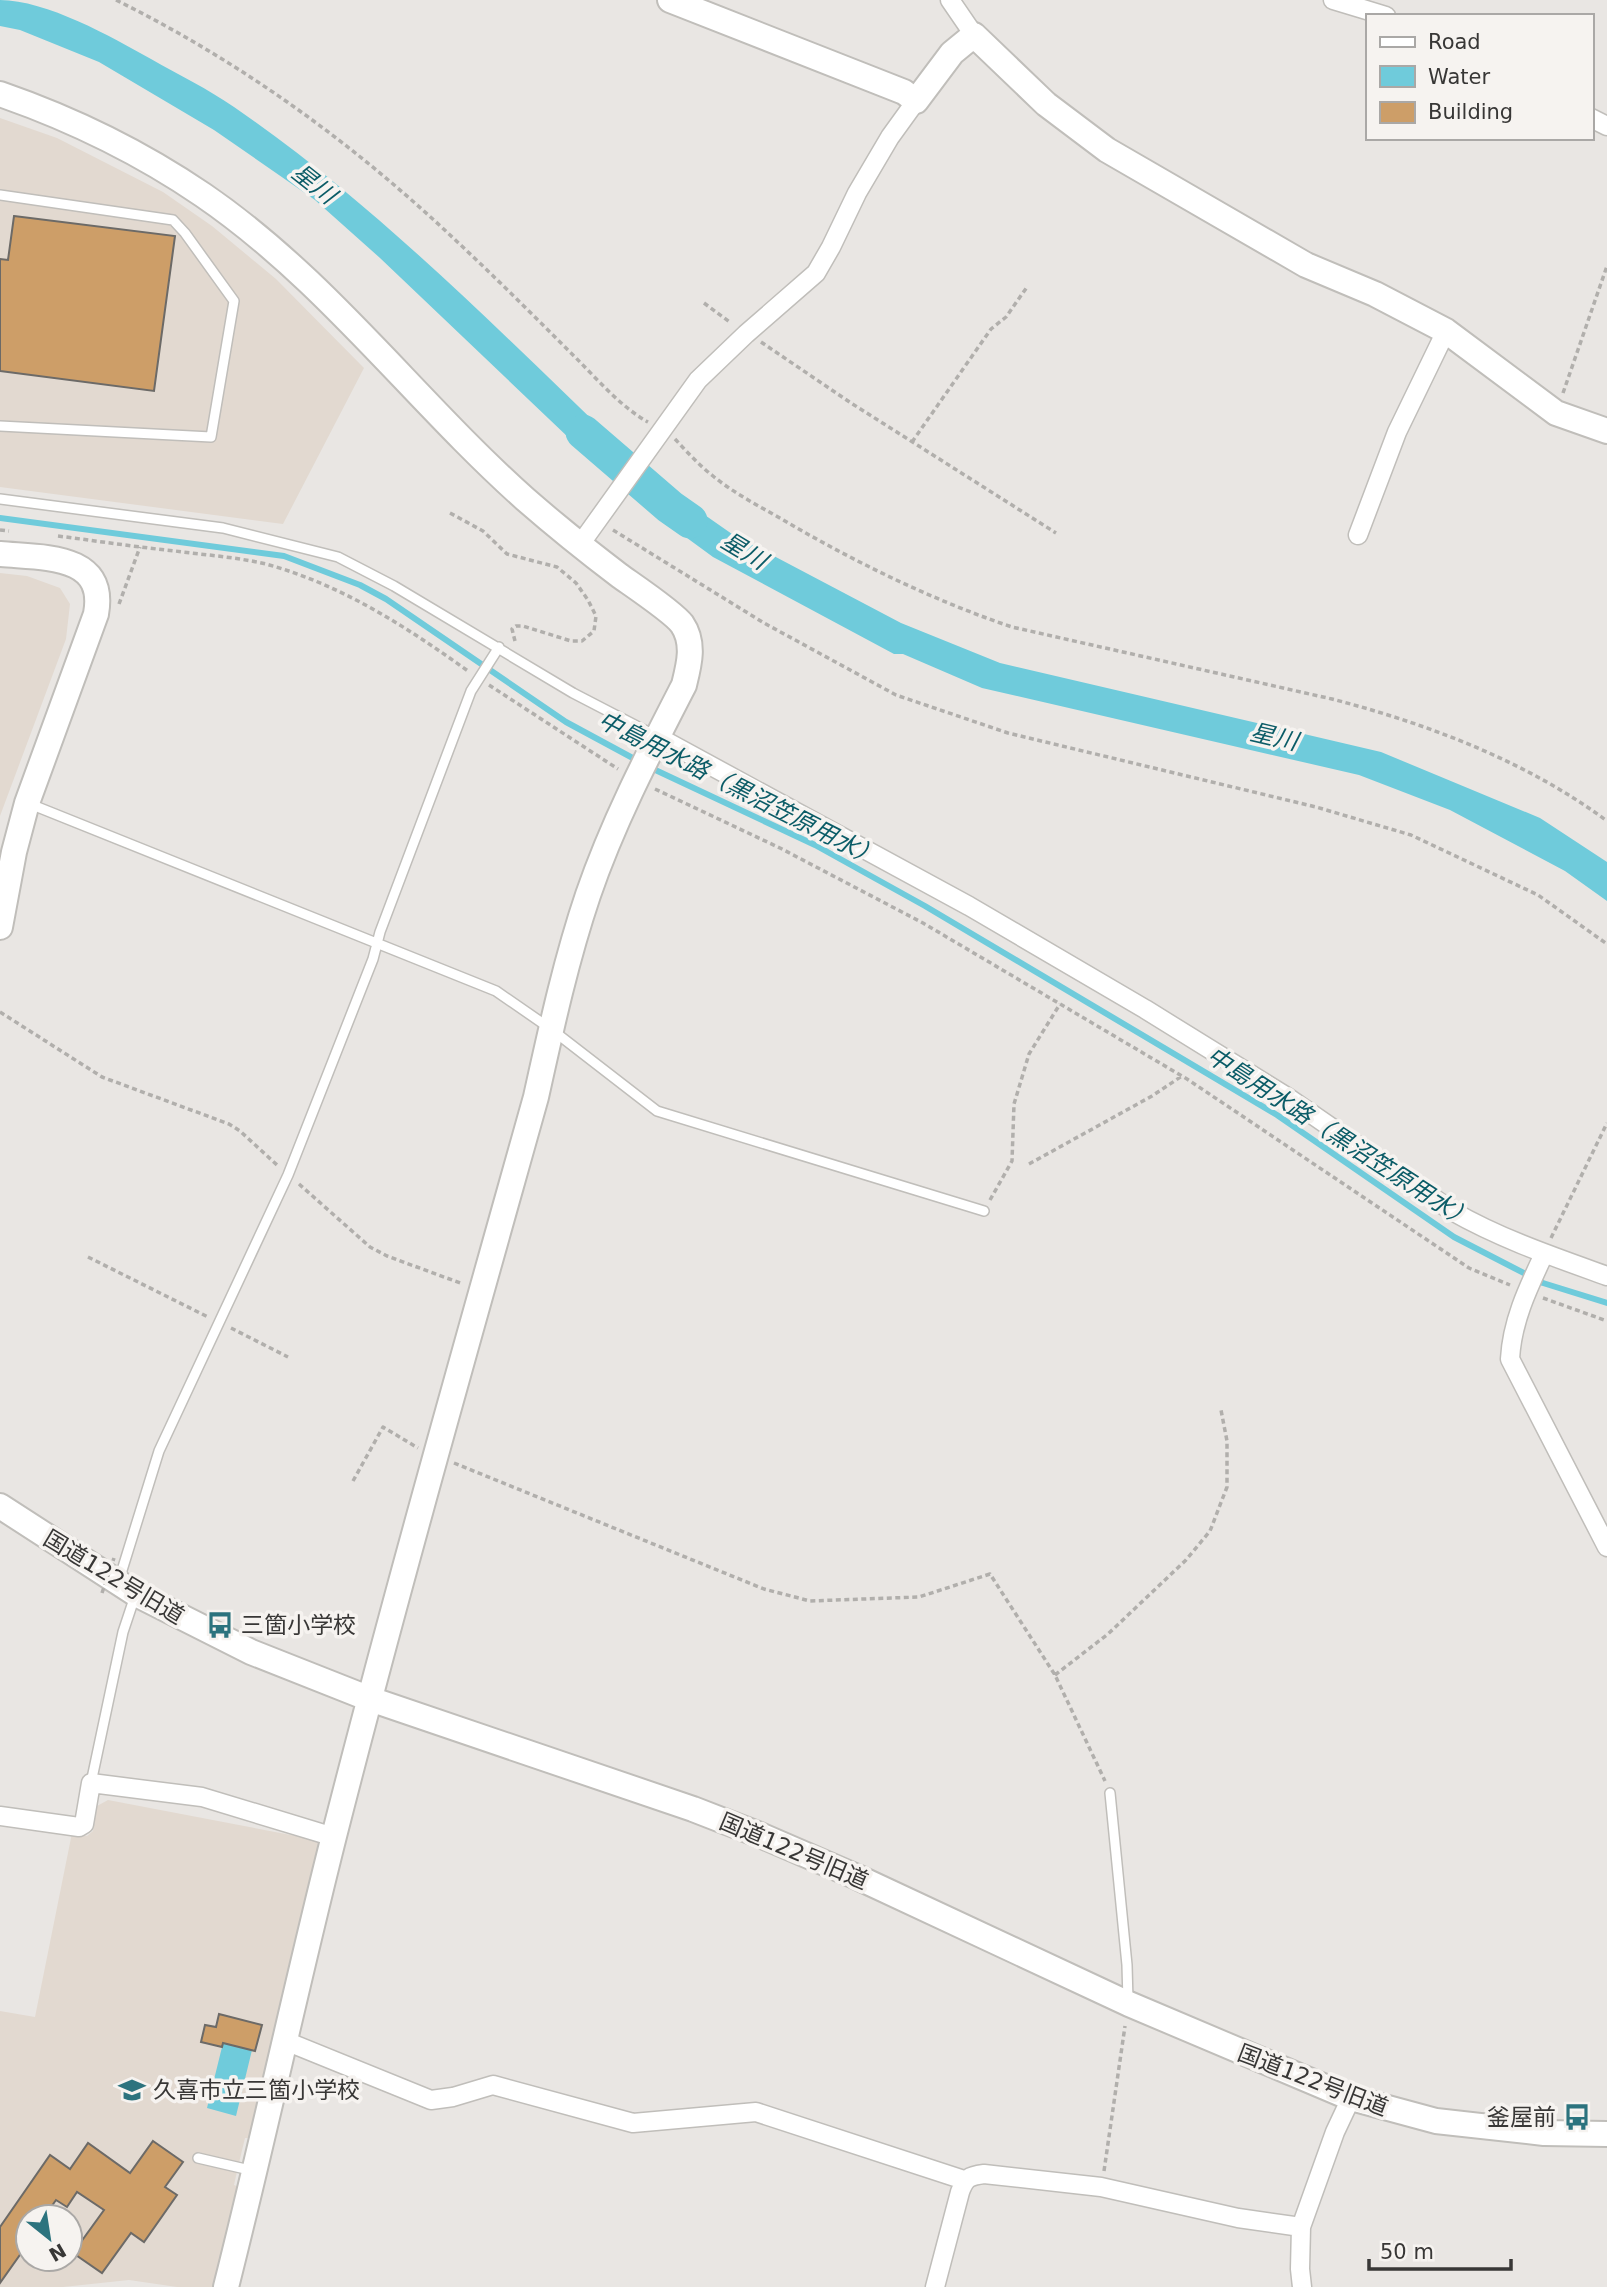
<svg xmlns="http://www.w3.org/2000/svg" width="1607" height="2287" viewBox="0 0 1607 2287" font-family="'DejaVu Sans','Noto Sans JP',sans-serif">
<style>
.built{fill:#e2d9d0;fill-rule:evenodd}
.water{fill:#6fcbdb}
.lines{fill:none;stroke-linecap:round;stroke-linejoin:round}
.stream{stroke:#6fcbdb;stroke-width:6}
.river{stroke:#6fcbdb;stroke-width:35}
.building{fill:#cd9e68;stroke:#6c6a67;stroke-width:2}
.lane-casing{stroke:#c0beba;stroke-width:12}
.street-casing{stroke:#c0beba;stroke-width:21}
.secondary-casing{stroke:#c0beba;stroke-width:28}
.path{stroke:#b1afac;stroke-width:3.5;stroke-dasharray:5 3.5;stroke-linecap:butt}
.lane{stroke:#fff;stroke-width:9}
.street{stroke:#fff;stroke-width:18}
.secondary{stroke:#fff;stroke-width:24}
.path-bridge{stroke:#b1afac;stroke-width:3.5;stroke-dasharray:5 3.5;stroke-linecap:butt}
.labels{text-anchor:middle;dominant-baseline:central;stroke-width:7;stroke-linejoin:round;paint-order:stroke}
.street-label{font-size:23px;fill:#383736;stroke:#f6f3f0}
.poi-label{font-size:23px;fill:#383736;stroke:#f6f3f0;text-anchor:start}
.water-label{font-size:24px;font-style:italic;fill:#0b5c67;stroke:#f6f3f0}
</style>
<rect width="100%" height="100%" fill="#e9e6e3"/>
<path class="built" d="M 0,118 L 57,138 L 163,192 L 212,226 L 276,279 L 364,368 L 283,524 L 0,487 Z
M 0,573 L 27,576 L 60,588 L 70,604 L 66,639 L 0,816 Z
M 108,1800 L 317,1840 L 320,1844 L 252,2138 L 245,2138 L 238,2167 L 234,2185 L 239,2187 L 214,2287 L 177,2287 L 129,2280 L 63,2287 L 0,2287 L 0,2011 L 35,2017 L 72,1833 L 87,1836 L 93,1831 L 97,1806 ZM 28,2217 L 70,2217 L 70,2259 L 28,2259 Z"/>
<path class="water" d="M 0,0 C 46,0 112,37 151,59 C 179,75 208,89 234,107 C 378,206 500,332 627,453 L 610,477 L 380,258 L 315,200 L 214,130 L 99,62 L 20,30 L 0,26 Z
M 659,483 L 732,534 L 901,623 L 1000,663 L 1381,752 L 1540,818 L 1607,862 L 1607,901 L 1565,871 L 1450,810 L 1359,775 L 982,688 L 903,654 L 894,654 L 713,557 L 642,505 Z
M 223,2043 L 252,2050 L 236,2116 L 207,2108 Z"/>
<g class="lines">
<path class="stream" d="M 0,518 L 284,556 L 360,585 L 386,599 L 566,722 L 640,762
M 649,767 L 815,845 L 925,906 L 1277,1115 L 1454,1237 L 1543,1283 L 1607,1303"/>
<path class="river" d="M 583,432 L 670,507 L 690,521"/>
</g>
<path class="building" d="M 14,216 L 175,236 L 154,391 L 0,371 L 0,259 L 8,260 Z
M 219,2014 L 262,2025 L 255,2051 L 223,2043 L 222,2047 L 201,2042 L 205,2025 L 216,2027 Z
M 153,2141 L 183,2162 L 165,2187 L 177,2195 L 144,2242 L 131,2233 L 102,2273 L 73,2253 L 104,2210 L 77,2192 L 67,2207 L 56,2200 L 44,2217 L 28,2217 L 28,2257 L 22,2252 L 0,2283 L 0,2227 L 50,2155 L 70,2169 L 88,2143 L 130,2173 Z"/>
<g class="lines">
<defs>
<path id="lane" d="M 0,195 L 173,220 L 185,233 L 234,301 L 211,437 L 0,426
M 0,499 L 223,528 L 338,557 L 394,586 L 573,693 L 656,736
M 30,804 L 496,991 L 551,1029 L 657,1111 L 984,1211
M 119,1580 L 159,1451 L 288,1175 L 373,959 L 380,932 L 471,691 L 499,647
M 91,1783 L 123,1632 L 135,1596
M 1110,1793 L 1127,1965 L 1128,2001
M 198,2158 L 254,2171"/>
<path id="street" d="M 950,0 L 974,35
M 1333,0 L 1386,16
M 1591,118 L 1607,126
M 1358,535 L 1397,432 L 1446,331
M 579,546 L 698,380 L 746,334 L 816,273 L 831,247 L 857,193 L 890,137 L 916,101
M 658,737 L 969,906 L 1145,1009 L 1287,1097 L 1452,1211 C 1501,1239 1554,1257 1607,1276
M 1544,1254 C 1528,1288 1512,1321 1510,1359 L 1607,1547
M 0,1816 L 79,1827 L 84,1824 L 91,1783 L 202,1797 L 334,1837
M 283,2040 L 431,2100 L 453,2097 L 493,2085 L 633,2123 L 756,2112 L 964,2180
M 935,2287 L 960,2192 C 965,2178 969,2176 984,2174 L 1101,2187 L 1238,2218 L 1301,2227
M 1302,2287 L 1300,2269 L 1301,2227 L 1335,2132 L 1351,2098"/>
<path id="secondary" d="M 670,0 L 904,92 L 916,101 L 952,53 L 974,35 L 1046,104 L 1107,150 L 1306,265 L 1375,294 L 1446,331 L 1556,413 L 1607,431
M 0,94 C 72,119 140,152 203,195 C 326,279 415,401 525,499 C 556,526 587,551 620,576 C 634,586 673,612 682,624 C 695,643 689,665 684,685 C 649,753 613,822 588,895 C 566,960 551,1029 536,1097 C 467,1343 397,1589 334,1836 C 296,1986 264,2137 226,2287
M 0,554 C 42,558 107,553 96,614 L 27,803 L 14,852 L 0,927
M 0,1506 L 136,1594 L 251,1652 L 370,1699 L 693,1809 L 760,1835 L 857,1877 L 1129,2004 L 1351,2098 L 1436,2121 L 1544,2133 L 1607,2134"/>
</defs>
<use href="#lane" class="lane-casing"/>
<use href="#street" class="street-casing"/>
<use href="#secondary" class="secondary-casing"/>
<path class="path" d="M 116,0 C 239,61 350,141 450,235 C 493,275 535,317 576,358 C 598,380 621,407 648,422
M 704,303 L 731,323
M 761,342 L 851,403 L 1056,533
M 1563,393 L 1607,266
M 675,439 C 687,452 699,465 713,476 C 736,495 765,509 790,524 C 861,565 935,601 1012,627 L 1332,699 C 1428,724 1526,761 1607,821
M 912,442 L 991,329 L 1006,317 L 1027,287
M 450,513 L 483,531 L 507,554 L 557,567 L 576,583 L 588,600 L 596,616 L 594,631 L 582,641 L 571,641 L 523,626 L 516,626 L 512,629 L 515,641
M 0,530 L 9,531
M 613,530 L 764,623 L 896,695 L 1008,733 L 1316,807 L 1411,835 L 1538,895 L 1607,944
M 58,536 C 97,541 136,547 175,551 C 205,555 236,557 266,564 C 342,585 405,626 468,671
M 119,604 L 140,547
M 489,685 L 618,769
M 655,789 L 780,848 L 923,923 L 1187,1079 L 1469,1268 L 1510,1285
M 0,1012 L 102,1077 L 229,1124 L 240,1131 L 277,1165
M 1029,1164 L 1152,1096 L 1182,1076
M 299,1184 L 370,1247 L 387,1256 L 463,1284
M 990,1200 L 1012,1161 L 1014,1104 L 1029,1054 L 1060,1004
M 1551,1238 L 1607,1123
M 88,1257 L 208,1317
M 1543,1298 L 1607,1321
M 231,1328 L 288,1357
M 454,1463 L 764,1589 L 810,1601 L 919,1597 L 990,1574 L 1055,1675 L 1105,1781
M 353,1481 L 383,1427 L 418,1448
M 1055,1675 L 1108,1634 L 1186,1560 L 1210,1531 L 1227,1487 L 1227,1441 L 1221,1410
M 1104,2171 L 1125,2026"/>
<use href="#lane" class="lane"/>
<use href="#street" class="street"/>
<use href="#secondary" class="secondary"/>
<path class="path-bridge" d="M 102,1593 L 114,1558"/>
</g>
<defs>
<symbol id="bus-bare" viewBox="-9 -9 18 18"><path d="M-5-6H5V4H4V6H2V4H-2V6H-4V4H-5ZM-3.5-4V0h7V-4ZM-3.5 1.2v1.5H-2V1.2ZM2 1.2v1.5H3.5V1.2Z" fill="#2c737e" stroke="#f6f3f0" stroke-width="2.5" paint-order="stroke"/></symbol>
<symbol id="school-bare" viewBox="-9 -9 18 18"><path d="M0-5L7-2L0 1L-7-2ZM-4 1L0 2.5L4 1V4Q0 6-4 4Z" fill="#2c737e" stroke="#f6f3f0" stroke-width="2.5" paint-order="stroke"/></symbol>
</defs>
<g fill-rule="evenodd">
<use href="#bus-bare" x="201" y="1606" width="38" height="38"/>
<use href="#school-bare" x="113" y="2071" width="38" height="38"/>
<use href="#bus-bare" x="1558" y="2098" width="38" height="38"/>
</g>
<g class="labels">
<g class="street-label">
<text transform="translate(114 1577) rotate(31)">国道122号旧道</text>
<text transform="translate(794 1851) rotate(23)">国道122号旧道</text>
<text transform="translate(1313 2080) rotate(21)">国道122号旧道</text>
</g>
<g class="poi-label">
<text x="241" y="1625">三箇小学校</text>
<text x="153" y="2090">久喜市立三箇小学校</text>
<text x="1556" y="2117" text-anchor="end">釜屋前</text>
</g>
<g class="water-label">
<text transform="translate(314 184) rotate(38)">星川</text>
<text transform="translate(744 551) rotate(31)">星川</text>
<text transform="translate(1274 737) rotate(13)">星川</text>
<text transform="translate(739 789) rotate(27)">中島用水路（黒沼笠原用水）</text>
<text transform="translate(1340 1138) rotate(33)">中島用水路（黒沼笠原用水）</text>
</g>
</g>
<rect x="1366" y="14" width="228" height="126" fill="#f6f3f0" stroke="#aaa8a6" stroke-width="2"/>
<rect x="1380" y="37" width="35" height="10" fill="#ffffff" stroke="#aaa8a6" stroke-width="2"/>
<text x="1428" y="49" font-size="21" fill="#383736">Road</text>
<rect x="1380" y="66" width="35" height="21" fill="#6fcbdb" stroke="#aaa8a6" stroke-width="2"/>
<text x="1428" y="84" font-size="21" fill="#383736">Water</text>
<rect x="1380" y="102" width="35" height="21" fill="#cd9e68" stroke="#aaa8a6" stroke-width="2"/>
<text x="1428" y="119" font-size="21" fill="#383736">Building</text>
<g transform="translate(49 2238) rotate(150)"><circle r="33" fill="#f6f3f0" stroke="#aaa8a6" stroke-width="2"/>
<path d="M0-5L12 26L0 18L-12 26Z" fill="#2c737e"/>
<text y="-10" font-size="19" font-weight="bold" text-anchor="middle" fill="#383736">N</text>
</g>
<path d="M1369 2259v10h142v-10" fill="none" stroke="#383736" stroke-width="3.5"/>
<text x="1380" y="2259" font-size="21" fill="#383736" stroke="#f6f3f0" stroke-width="5" paint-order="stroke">50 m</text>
</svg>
